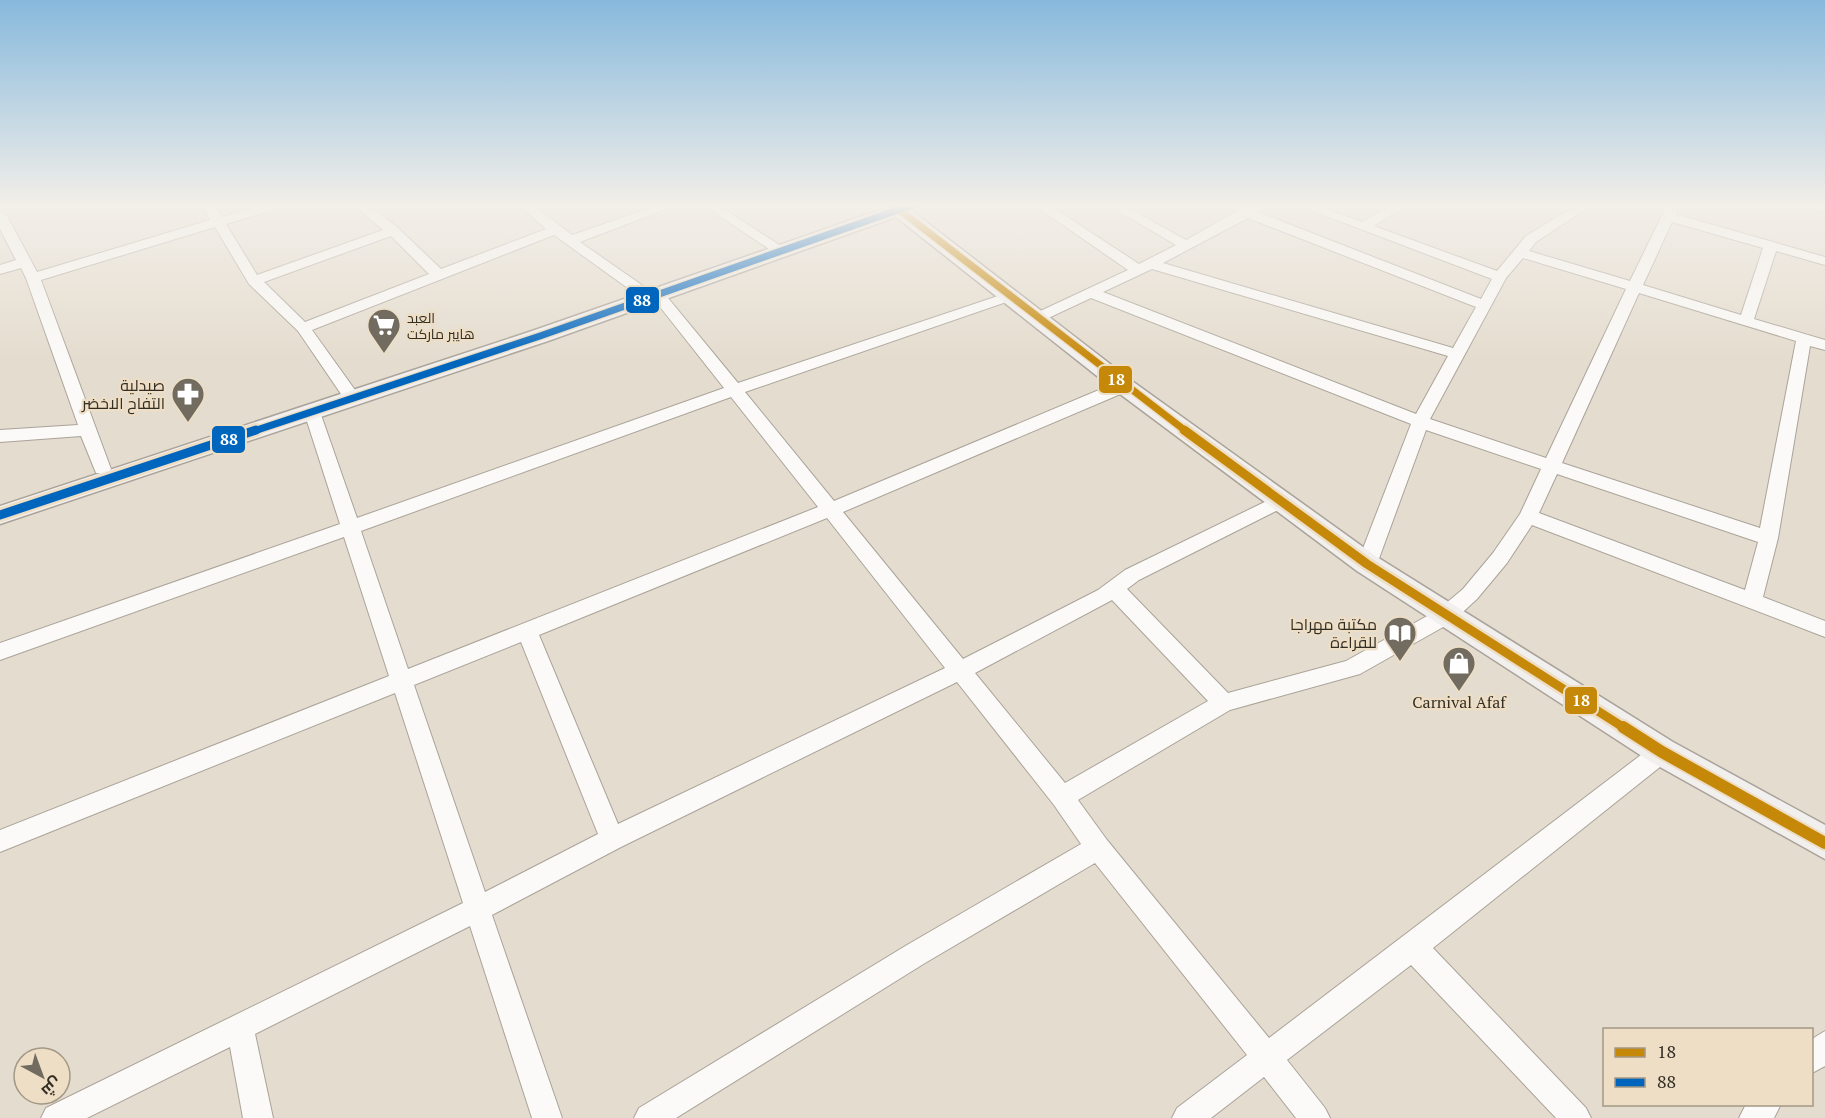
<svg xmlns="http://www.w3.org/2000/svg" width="1825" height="1118" viewBox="0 0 1825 1118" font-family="'PT Serif',Cairo,serif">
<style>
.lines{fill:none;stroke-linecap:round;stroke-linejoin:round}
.street-casing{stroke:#aaa399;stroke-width:2}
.secondary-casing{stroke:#aaa399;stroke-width:3}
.street{fill:#fbfaf8;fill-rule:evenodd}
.secondary{fill:#f2f0ef;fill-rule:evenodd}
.bus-1-far2-casing{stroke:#eddec5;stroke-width:10}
.bus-1-far1-casing{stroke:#eddec5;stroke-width:14}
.bus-1-casing{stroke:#eddec5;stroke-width:16}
.bus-2-far1-casing{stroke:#eddec5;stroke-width:10}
.bus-2-casing{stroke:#eddec5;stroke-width:14}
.bus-1-far2{stroke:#c68809;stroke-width:7}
.bus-1-far1{stroke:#c68809;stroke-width:9}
.bus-1{stroke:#c68809;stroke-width:12}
.bus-2-far1{stroke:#0065bd;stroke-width:7}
.bus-2{stroke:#0065bd;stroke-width:9}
.labels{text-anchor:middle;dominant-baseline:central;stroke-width:4.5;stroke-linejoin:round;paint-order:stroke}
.far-poi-label{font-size:14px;fill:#332e24;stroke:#eddec5;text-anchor:start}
.poi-label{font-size:16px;fill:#332e24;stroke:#eddec5;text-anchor:end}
.line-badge{stroke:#eddec5;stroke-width:2}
.badge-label{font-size:16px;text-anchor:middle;font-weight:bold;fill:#fff}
</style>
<rect width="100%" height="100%" fill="#e4dcce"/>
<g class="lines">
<defs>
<path id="street" d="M 202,205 L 214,205 L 222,217 L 262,205 L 281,205 L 280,208 L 226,224 L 257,275 L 383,230 L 354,205 L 368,205 L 398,228 L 441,269 L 546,229 L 519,205 L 533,205 L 572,235 L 659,205 L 677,205 L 580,242 L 646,288 L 648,291 L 646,294 L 636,294 L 554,235 L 312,330 L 355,390 L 347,395 L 341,394 L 298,331 L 249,284 L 215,227 L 41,280 L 111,469 L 108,473 L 96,473 L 81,436 L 0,442 L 0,430 L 78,425 L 26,278 L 21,268 L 0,274 L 0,265 L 16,260 L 0,229 L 0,212 L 7,216 L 37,272 L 210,220 ZM 391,236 L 429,274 L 305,322 L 264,282 Z
M 703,205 L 718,205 L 781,246 L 779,249 L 769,249 Z
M 1034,205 L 1049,205 L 1139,264 L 1176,245 L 1108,205 L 1123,205 L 1186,240 L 1241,209 L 1258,205 L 1263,208 L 1258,212 L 1481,299 L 1492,279 L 1297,205 L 1315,205 L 1362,222 L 1392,205 L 1407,205 L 1374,226 L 1497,271 L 1526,236 L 1577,205 L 1592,205 L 1536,242 L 1529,251 L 1630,281 L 1667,205 L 1679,205 L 1675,214 L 1825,257 L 1825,265 L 1776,251 L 1754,319 L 1825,340 L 1825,350 L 1810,346 L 1778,538 L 1763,597 L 1825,621 L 1825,637 L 1532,525 L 1507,563 L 1477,599 L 1452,622 L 1360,674 L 1230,710 L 1078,800 L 1107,840 L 1269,1038 L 1654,745 L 1662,742 L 1670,745 L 1673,752 L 1670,759 L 1433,948 L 1586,1108 L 1591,1118 L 1556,1118 L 1411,965 L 1287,1060 L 1325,1108 L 1330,1118 L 1296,1118 L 1264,1077 L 1211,1118 L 1172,1118 L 1177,1108 L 1247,1055 L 1095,863 L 925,963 L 676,1118 L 634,1118 L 639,1108 L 907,945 L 1081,844 L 1054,805 L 957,682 L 621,847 L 492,915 L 562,1118 L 532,1118 L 470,926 L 255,1034 L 273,1118 L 243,1118 L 230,1047 L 87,1118 L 41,1118 L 46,1108 L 463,903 L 395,693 L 0,852 L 0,830 L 389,676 L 344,537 L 0,660 L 0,643 L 340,524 L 304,412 L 306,408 L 312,407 L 320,412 L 357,518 L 724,388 L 653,298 L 651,295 L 653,292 L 663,292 L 738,383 L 1010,292 L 1015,293 L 1017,296 L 1015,299 L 745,392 L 834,501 L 1118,382 L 1130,382 L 1132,386 L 1130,390 L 843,512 L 963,659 L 1098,590 L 1125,570 L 1279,495 L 1286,496 L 1288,501 L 1286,506 L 1139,580 L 1127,589 L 1228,693 L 1346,661 L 1438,610 L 1463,589 L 1493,553 L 1520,514 L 1541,469 L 1426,430 L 1377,564 L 1374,569 L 1367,571 L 1360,569 L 1357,564 L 1411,424 L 1091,298 L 1044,320 L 1034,320 L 1031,317 L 1034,314 L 1128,270 ZM 1248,218 L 1476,307 L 1453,348 L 1163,263 ZM 1672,222 L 1763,248 L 1741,315 L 1643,285 ZM 1523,258 L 1626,289 L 1546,458 L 1430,419 L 1506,278 ZM 1152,269 L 1448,356 L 1416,414 L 1103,292 ZM 1639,293 L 1796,341 L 1760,528 L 1562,463 ZM 731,397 L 818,507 L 408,669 L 361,531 ZM 1557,474 L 1758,542 L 1745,590 L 1539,513 ZM 827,518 L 945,668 L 618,824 L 539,635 ZM 1112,600 L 1208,701 L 1065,783 L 975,673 ZM 521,642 L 598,834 L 485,892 L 414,685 Z
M 1806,205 L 1825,205 L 1825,212 L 1808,208 Z
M 1825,1031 L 1825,1066 L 1812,1073 L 1812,1039 Z
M 1746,1104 L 1781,1104 L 1774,1118 L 1739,1118 Z"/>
<path id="secondary" d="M 884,205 L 921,205 L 912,211 L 1132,381 L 1377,557 L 1673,742 L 1825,825 L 1825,859 L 1651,762 L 1357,571 L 1116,391 L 896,217 L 548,341 L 0,524 L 0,506 L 532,331 L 886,208 Z"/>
</defs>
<use href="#street" class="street-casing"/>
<use href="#secondary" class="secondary-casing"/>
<use href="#street" class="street"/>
<use href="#secondary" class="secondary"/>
<defs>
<path id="bus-1-far2" d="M 893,205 L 1187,432"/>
<path id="bus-1-far1" d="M 1184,430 L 1367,564 L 1626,729"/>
<path id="bus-1" d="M 1623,727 L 1662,752 L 1825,843"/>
<path id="bus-2-far1" d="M 251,432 L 540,336 L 912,205"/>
<path id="bus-2" d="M 0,515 L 256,430"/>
</defs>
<use href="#bus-1-far2" class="bus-1-far2-casing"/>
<use href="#bus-1-far1" class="bus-1-far1-casing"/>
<use href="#bus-1" class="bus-1-casing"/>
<use href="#bus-2-far1" class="bus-2-far1-casing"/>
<use href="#bus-2" class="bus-2-casing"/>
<use href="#bus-1-far2" class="bus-1-far2"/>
<use href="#bus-1-far1" class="bus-1-far1"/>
<use href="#bus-1" class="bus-1"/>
<use href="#bus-2-far1" class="bus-2-far1"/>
<use href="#bus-2" class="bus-2"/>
</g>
<linearGradient id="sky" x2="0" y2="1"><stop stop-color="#87b9dc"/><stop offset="0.57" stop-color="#f3efe9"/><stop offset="1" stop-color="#f3efe9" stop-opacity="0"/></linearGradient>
<rect width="1825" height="361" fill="url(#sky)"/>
<defs>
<symbol id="supermarket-pin" viewBox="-11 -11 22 30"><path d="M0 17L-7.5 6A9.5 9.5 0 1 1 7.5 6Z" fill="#716b60" stroke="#eddec5"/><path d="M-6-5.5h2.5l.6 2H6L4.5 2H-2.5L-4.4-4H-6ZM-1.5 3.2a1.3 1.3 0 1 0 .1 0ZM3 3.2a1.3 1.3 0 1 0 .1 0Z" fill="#fff"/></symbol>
<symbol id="pharmacy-pin" viewBox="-11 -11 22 30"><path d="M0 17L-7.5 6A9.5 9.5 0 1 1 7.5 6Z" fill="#716b60" stroke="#eddec5"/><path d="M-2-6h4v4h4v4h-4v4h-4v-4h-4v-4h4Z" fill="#fff"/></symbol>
<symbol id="library-pin" viewBox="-11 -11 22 30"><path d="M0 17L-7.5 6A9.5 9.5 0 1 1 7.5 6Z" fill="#716b60" stroke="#eddec5"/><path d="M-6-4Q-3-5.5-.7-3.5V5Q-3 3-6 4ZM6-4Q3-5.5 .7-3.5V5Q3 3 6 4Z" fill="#fff"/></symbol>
<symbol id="shop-pin" viewBox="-11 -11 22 30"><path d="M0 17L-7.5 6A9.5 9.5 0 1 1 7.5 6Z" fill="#716b60" stroke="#eddec5"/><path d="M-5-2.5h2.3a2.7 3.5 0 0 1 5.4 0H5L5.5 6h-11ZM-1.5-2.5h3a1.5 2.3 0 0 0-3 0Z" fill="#fff"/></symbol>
</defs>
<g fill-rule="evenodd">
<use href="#supermarket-pin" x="365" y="306" width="38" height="52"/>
<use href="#pharmacy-pin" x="169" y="375" width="38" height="52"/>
<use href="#library-pin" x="1381" y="614" width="38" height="52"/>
<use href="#shop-pin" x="1440" y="644" width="38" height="52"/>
</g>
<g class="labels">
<g class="far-poi-label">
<text x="407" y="317">العبد<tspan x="407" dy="16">هايبر ماركت</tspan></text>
</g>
<g class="poi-label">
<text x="165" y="385">صيدلية<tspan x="165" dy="18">التفاح الاخضر</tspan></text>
<text x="1377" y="624">مكتبة مهراجا<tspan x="1377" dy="18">للقراءة</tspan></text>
<text x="1459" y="702" text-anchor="middle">Carnival Afaf</text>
</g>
</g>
<g class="line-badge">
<rect x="625" y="286" width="35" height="28" rx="6" fill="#0065bd"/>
<rect x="1098" y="365" width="35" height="29" rx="6" fill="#c68809"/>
<rect x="211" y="425" width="35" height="29" rx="6" fill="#0065bd"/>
<rect x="1564" y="686" width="34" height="29" rx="6" fill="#c68809"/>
</g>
<g class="badge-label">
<text x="642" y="306">88</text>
<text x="1116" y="385">18</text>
<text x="229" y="445">88</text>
<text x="1581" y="706">18</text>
</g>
<rect x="1603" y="1028" width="210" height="78" fill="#eddec5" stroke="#a39885" stroke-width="1.5"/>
<rect x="1615" y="1048" width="30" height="9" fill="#c68809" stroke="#a39885" stroke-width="1.5"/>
<text x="1657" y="1058" font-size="18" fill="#332e24">18</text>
<rect x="1615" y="1078" width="30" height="9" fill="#0065bd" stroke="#a39885" stroke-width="1.5"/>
<text x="1657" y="1088" font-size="18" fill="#332e24">88</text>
<g transform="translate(42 1076) rotate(139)"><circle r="28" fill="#eddec5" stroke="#a39885" stroke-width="1.5"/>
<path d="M0-4.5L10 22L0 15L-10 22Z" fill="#716b60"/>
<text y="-9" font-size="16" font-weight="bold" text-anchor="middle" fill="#332e24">ش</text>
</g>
</svg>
